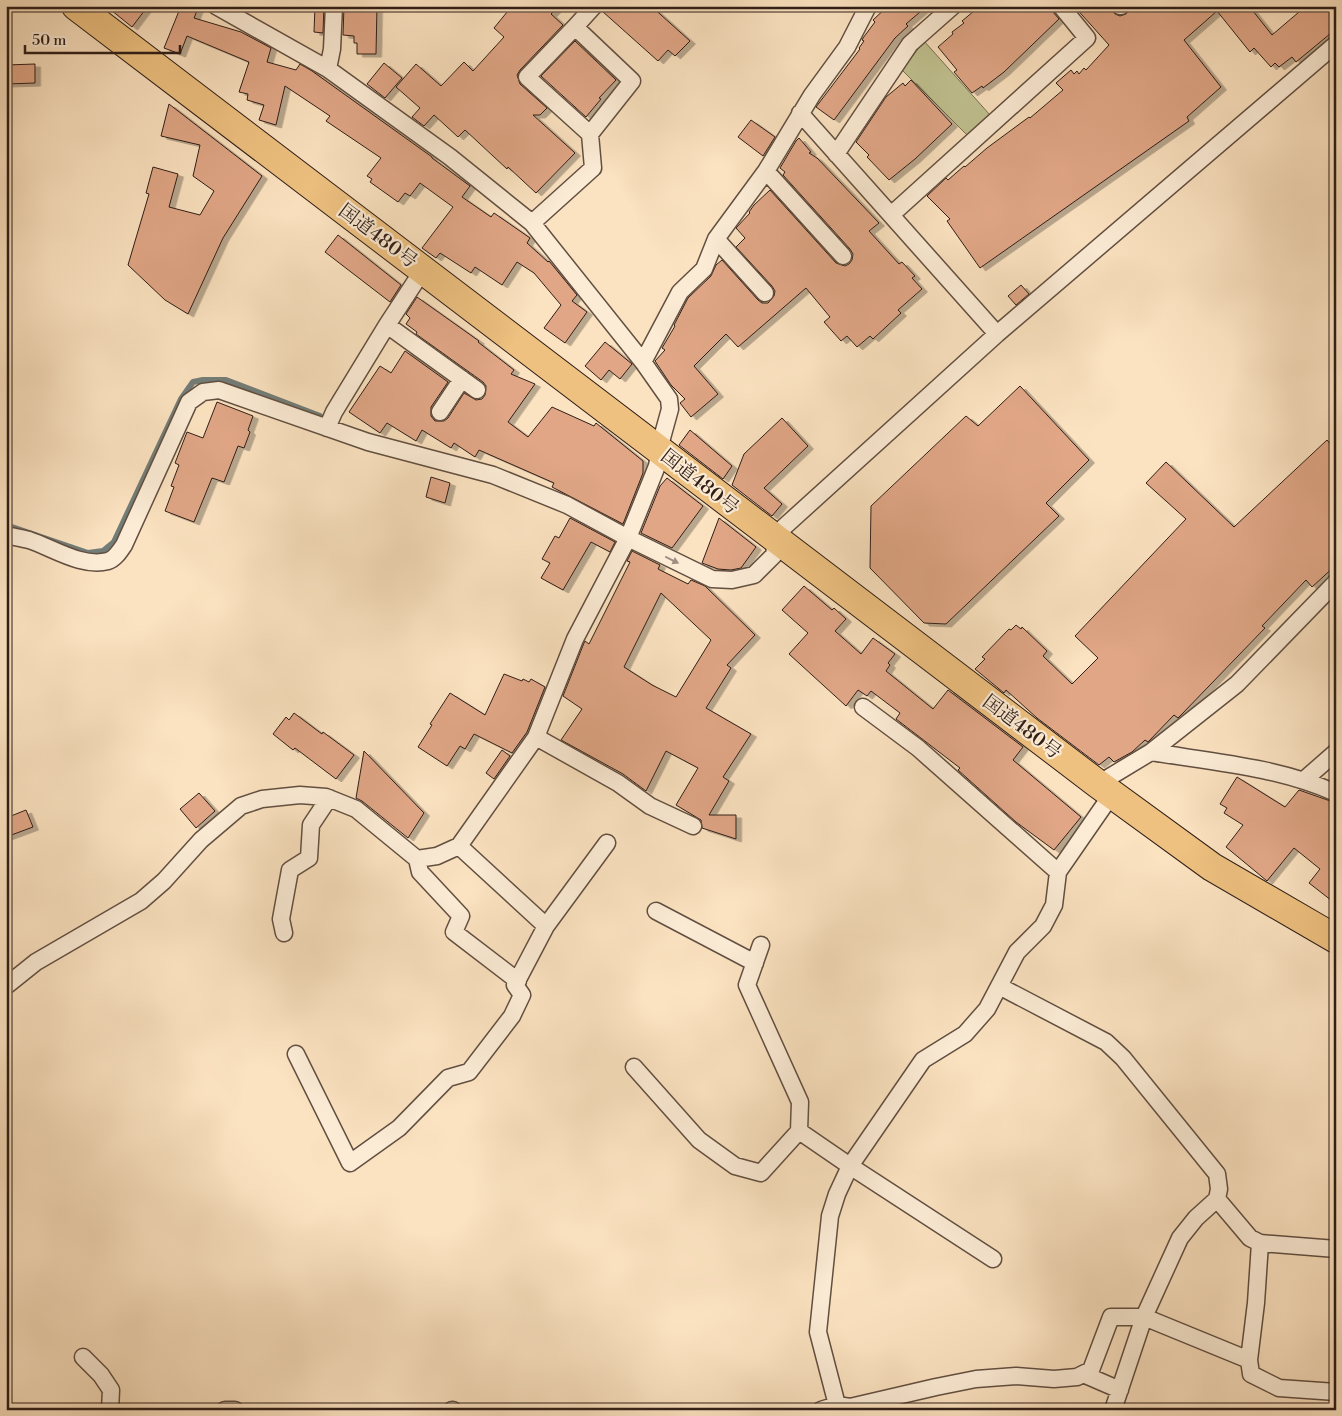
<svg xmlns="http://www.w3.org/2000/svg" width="1342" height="1416" viewBox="0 0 1342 1416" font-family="'Libre Bodoni','Noto Serif JP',serif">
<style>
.green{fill:#c1c291;stroke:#787054}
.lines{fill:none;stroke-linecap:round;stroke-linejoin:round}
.stream{stroke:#737d78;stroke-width:6}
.building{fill:#e0a686;stroke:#2f1e17;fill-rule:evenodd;filter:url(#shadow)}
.street-casing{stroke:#624f41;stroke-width:19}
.highway-casing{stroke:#2f1e17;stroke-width:30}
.street{stroke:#fcecd6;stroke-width:16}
.highway{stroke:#eec180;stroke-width:28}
.oneway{fill:#a08f80}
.labels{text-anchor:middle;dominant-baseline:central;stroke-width:4.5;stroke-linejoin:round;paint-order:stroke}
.street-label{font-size:19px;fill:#2f1e17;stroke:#fcecd6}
</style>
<defs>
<filter id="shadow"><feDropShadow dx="5.5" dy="3" stdDeviation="0" flood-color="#0004"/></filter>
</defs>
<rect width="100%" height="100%" fill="#fbe2c0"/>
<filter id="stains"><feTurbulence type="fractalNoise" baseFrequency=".004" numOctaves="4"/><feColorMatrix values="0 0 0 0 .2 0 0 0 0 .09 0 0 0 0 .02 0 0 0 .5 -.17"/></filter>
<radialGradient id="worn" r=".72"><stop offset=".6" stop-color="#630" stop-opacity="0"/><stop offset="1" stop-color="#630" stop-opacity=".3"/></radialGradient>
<path class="green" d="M 924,41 L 990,115 L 969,137 L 902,70 Z"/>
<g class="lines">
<path class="stream" d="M 6,525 L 88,553 L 103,551 L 114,542 L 181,399 L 193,382 L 203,380 L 226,380 L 320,416"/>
</g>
<path class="building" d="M 106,6 L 148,6 L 132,27 Z
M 181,6 L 199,6 L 194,18 L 241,32 L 271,48 L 267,62 L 296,70 L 300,64 L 312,71 L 432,157 L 432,158 L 470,186 L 462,197 L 491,217 L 494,213 L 530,238 L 527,243 L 548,262 L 549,261 L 577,295 L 572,301 L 587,312 L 565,343 L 544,328 L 561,305 L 534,273 L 517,262 L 502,285 L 475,267 L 471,273 L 440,253 L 436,258 L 422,248 L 453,207 L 420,183 L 410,196 L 405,193 L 398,202 L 370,182 L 372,179 L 367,176 L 381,158 L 326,121 L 330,116 L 285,86 L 276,125 L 259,120 L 264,105 L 247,100 L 248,94 L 239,92 L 249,62 L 187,36 L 180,54 L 164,48 Z
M 315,6 L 324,6 L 323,33 L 314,32 Z
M 344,6 L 377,6 L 376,54 L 357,54 L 357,43 L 354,43 L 354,36 L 343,35 Z
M 512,6 L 559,6 L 551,14 L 563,25 L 520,70 L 517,75 L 520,84 L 547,108 L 540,115 L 533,115 L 575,153 L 536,193 L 508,167 L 507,169 L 465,130 L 458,137 L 434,115 L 424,126 L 412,117 L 420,108 L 396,87 L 416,64 L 441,86 L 464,62 L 473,71 L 504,37 L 494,28 Z
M 604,6 L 651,6 L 690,41 L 675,56 L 668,50 L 658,61 L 602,11 Z
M 888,6 L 927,6 L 906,24 L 908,26 L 895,38 L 834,120 L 816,107 L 860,49 L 859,48 L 864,41 L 862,40 L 863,38 L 875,22 L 873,20 Z
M 980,6 L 1051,6 L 1053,12 L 1059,19 L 1004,72 L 983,88 L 982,86 L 972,93 L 954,72 L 957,70 L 938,47 L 953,34 L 952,32 L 964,23 L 962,21 Z
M 1074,6 L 1110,6 L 1115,14 L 1120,16 L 1126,14 L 1131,6 L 1249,6 L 1272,35 L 1306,6 L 1329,6 L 1336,15 L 1336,29 L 1296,62 L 1292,57 L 1279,67 L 1275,63 L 1271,67 L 1254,48 L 1250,52 L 1217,11 L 1184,40 L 1221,87 L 1187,117 L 1189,121 L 980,268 L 947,221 L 950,219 L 927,196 L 946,178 L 948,180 L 964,166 L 965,167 L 987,148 L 1029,117 L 1030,118 L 1063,90 L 1056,83 L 1071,70 L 1074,74 L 1077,71 L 1079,74 L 1084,68 L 1086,70 L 1109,45 Z
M 575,41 L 616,80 L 599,98 L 601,99 L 586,117 L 541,76 Z
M 384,63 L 402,78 L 385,98 L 367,84 Z
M 35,64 L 35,83 L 6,84 L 6,65 Z
M 911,80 L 952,124 L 915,159 L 889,180 L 867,157 L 869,155 L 856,142 L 886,97 L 903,83 L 905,86 Z
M 169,104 L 262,176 L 223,238 L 188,314 L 165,300 L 128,265 L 149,194 L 146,193 L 153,167 L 178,174 L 169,207 L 200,215 L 214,191 L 193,176 L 200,145 L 161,136 Z
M 751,120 L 775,137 L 763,156 L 738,137 Z
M 799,138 L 811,152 L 809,153 L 817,158 L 879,223 L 869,231 L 899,264 L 902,262 L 915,276 L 912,278 L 922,289 L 898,310 L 901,313 L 873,339 L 870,336 L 857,347 L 847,336 L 841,341 L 824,322 L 830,317 L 806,288 L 738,347 L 726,334 L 694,366 L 718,394 L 691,417 L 680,403 L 685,399 L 671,385 L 655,361 L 665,350 L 662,348 L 675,326 L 674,325 L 688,298 L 711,276 L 716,265 L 722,260 L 758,300 L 762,303 L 768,303 L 774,296 L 775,291 L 772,286 L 736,247 L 745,238 L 736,228 L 750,213 L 749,212 L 754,205 L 770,190 L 836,263 L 845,266 L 849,264 L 852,260 L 853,254 L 850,249 L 783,175 L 785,172 L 780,168 L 796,141 Z
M 338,235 L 401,285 L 390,302 L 325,252 Z
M 1021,285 L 1029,294 L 1016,305 L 1008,296 Z
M 417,297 L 479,341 L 478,342 L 514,370 L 511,374 L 535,384 L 508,422 L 528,437 L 552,407 L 594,426 L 596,423 L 643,461 L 643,473 L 623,524 L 552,487 L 554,483 L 479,450 L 475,457 L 454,443 L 451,448 L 422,430 L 416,441 L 387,423 L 380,433 L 349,412 L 380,366 L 391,373 L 405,351 L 448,382 L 431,407 L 431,416 L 435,421 L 444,421 L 448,418 L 464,393 L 476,400 L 482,399 L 485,395 L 486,386 L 483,382 L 416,334 L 417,332 L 406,324 L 410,318 L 406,314 Z
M 605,342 L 632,364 L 620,379 L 609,370 L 601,380 L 585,366 Z
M 1020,386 L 1089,460 L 1046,503 L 1059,516 L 946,624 L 924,623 L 870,568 L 871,506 L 966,416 L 978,426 Z
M 217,402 L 253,416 L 248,430 L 250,432 L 244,448 L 238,446 L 224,482 L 212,478 L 194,522 L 165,511 L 174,487 L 171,486 L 179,465 L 175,463 L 187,432 L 203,438 Z
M 782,418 L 808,446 L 764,488 L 782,504 L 772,516 L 732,485 L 744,454 Z
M 690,430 L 732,466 L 723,479 L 679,445 Z
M 1327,440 L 1336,450 L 1336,565 L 1312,587 L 1306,580 L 1262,626 L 1265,628 L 1182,714 L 1178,718 L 1174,715 L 1148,742 L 1145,740 L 1132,752 L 1114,762 L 1109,757 L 1099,765 L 1037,718 L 1006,690 L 1004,693 L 975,669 L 985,659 L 982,657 L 1009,629 L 1011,630 L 1016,625 L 1021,629 L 1022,627 L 1047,651 L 1043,656 L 1072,684 L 1098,658 L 1075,636 L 1186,519 L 1146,483 L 1166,462 L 1234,527 Z
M 431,477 L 450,483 L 445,503 L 426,497 Z
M 667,478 L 703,506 L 672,548 L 641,533 L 660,486 Z
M 570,518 L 615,542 L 610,552 L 591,542 L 563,590 L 541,578 L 550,563 L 542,559 L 555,536 L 559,538 Z
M 719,518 L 756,547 L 741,568 L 731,570 L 718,569 L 702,563 Z
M 632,551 L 660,565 L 658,569 L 688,584 L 691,580 L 705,586 L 755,635 L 727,665 L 731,668 L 706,708 L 751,734 L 723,777 L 729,781 L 709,815 L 736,815 L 736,839 L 702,828 L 701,820 L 676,805 L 698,768 L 666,751 L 646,791 L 623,774 L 561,740 L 582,709 L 563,696 L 584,643 L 585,641 L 589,644 L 630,562 L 627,561 ZM 661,593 L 711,640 L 676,697 L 652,685 L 624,667 Z
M 804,586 L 832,610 L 834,608 L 846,619 L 835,631 L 861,654 L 873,638 L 895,654 L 888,663 L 890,665 L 886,671 L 933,709 L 948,690 L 1023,747 L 1013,760 L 1081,817 L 1054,850 L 1016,822 L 958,770 L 960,768 L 896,719 L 900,713 L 871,691 L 867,696 L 858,690 L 846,706 L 789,654 L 808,633 L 782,610 Z
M 504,674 L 522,681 L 523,679 L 529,682 L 531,679 L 545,687 L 527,732 L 512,753 L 474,734 L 465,749 L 460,746 L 447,766 L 418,747 L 432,725 L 430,724 L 450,693 L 485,715 Z
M 294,713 L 322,734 L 323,732 L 354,755 L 336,779 L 295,748 L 293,750 L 273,734 L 286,717 L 289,720 Z
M 502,750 L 510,756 L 494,779 L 486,773 Z
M 364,751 L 424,813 L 408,838 L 362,801 L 356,798 Z
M 1237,777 L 1285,807 L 1299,790 L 1336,803 L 1336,904 L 1309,883 L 1320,869 L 1294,848 L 1267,881 L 1226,847 L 1243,825 L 1224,813 L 1227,808 L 1220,804 Z
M 199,793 L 215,811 L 196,828 L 180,809 Z
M 26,810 L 33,827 L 6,837 L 6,818 Z"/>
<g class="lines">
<defs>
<path id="street" d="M 216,6 L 328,69 L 450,157 L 532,223 L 643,362 L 669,399 L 670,409 L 662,438 L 657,466 L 628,538 L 575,639 L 536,737 L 459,846 L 437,856 L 417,859
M 1120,6 L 1121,6
M 575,27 L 594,6
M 328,69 L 332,49 L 334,6
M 800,113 L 997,334
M 836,154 L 910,44 L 953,6
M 766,171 L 843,256
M 891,215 L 1087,38 L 1061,6
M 532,223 L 593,168 L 590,134 L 632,81 L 575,27 L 527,77 L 590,134
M 716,239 L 765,293
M 387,325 L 477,390
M 643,362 L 680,292 L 704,269 L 716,239 L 766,171 L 812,95 L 847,47 L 868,6
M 440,412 L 462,379
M 327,428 L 334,412 L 387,325 L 423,270
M 6,535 C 14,537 22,538 29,540 C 53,548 82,568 108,561 C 115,559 120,551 124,545 L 189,402 L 203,392 L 219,390 L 368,442 L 493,475 L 567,505 L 628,538 L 712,579 L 732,580 L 754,575 L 774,555 L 776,540 L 784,527 L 997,334 L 1336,44
M 863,707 L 918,748 L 1058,872
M 536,737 L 618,783 L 650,806 L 693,826
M 1151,752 C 1213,762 1278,767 1336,793
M 1304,780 L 1336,752
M 1098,784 L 1151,752 L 1237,684 L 1336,582
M 459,846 L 546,926
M 656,911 L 755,963
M 284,933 L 281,919 L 290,870 L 309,858 L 311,825 L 329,798
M 761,945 L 747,985 L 800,1102 L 799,1131 L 850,1166 L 993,1259
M 6,986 L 36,962 L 141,901 L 164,881 L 201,840 L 241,806 L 262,799 L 300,795 L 326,797 L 356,809 L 417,859 L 420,872 L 461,916 L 454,932 L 518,981
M 999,986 L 1106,1042 L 1123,1058 L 1217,1174 L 1219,1189 L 1217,1199
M 296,1054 L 350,1163 L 399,1128 L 448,1078 L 469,1072 L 512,1016 L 522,995 L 515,985 L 546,926 L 607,843
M 634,1067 L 699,1140 L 735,1166 L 761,1173 L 799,1131
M 83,1357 L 101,1375 L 111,1390 L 110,1410
M 1249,1360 L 1256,1303 L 1260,1243
M 1083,1374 L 1120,1390
M 837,1405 L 818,1332 L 830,1216 L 837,1194 L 850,1166 L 923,1060 L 965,1034 L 987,1009 L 1017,952 L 1043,926 L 1054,905 L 1058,872 L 1112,794
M 225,1410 L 235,1410
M 452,1410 L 453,1410
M 821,1410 L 837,1405 L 850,1407 L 936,1387 L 976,1379 L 1016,1376 L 1054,1379 L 1077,1377 L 1091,1370 L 1111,1317 L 1144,1317 L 1180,1238 L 1196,1218 L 1217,1199 L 1250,1238 L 1260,1243 L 1336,1249
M 1113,1410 L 1144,1317 L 1249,1360 L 1251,1374 L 1279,1388 L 1336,1392"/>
<path id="highway" d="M 76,6 L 1098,784 L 1212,867 L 1336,939"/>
</defs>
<use href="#street" class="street-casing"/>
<use href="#highway" class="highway-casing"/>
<use href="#street" class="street"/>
<use href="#highway" class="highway"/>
</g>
<defs><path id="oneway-solid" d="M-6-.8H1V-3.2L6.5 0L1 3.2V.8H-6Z" transform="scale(1.25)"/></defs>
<use class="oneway" href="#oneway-solid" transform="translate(672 560) rotate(26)"/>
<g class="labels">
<g class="street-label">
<text transform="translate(378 236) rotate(37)">国道480号</text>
<text transform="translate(700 482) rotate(38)">国道480号</text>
<text transform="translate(1022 727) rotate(37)">国道480号</text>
</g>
</g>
<rect width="1342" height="1416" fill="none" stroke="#fbe2c0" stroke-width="25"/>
<rect x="8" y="8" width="1327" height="1401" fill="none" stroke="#2f1e17" stroke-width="2.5"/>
<rect x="12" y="12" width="1317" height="1391" fill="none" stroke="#2f1e17"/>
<path d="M25 45v8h155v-8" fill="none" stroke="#2f1e17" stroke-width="2.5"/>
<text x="32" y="45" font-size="15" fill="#2f1e17" stroke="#fcecd6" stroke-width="4" paint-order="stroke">50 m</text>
<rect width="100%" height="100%" filter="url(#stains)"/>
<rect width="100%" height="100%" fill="url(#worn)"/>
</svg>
